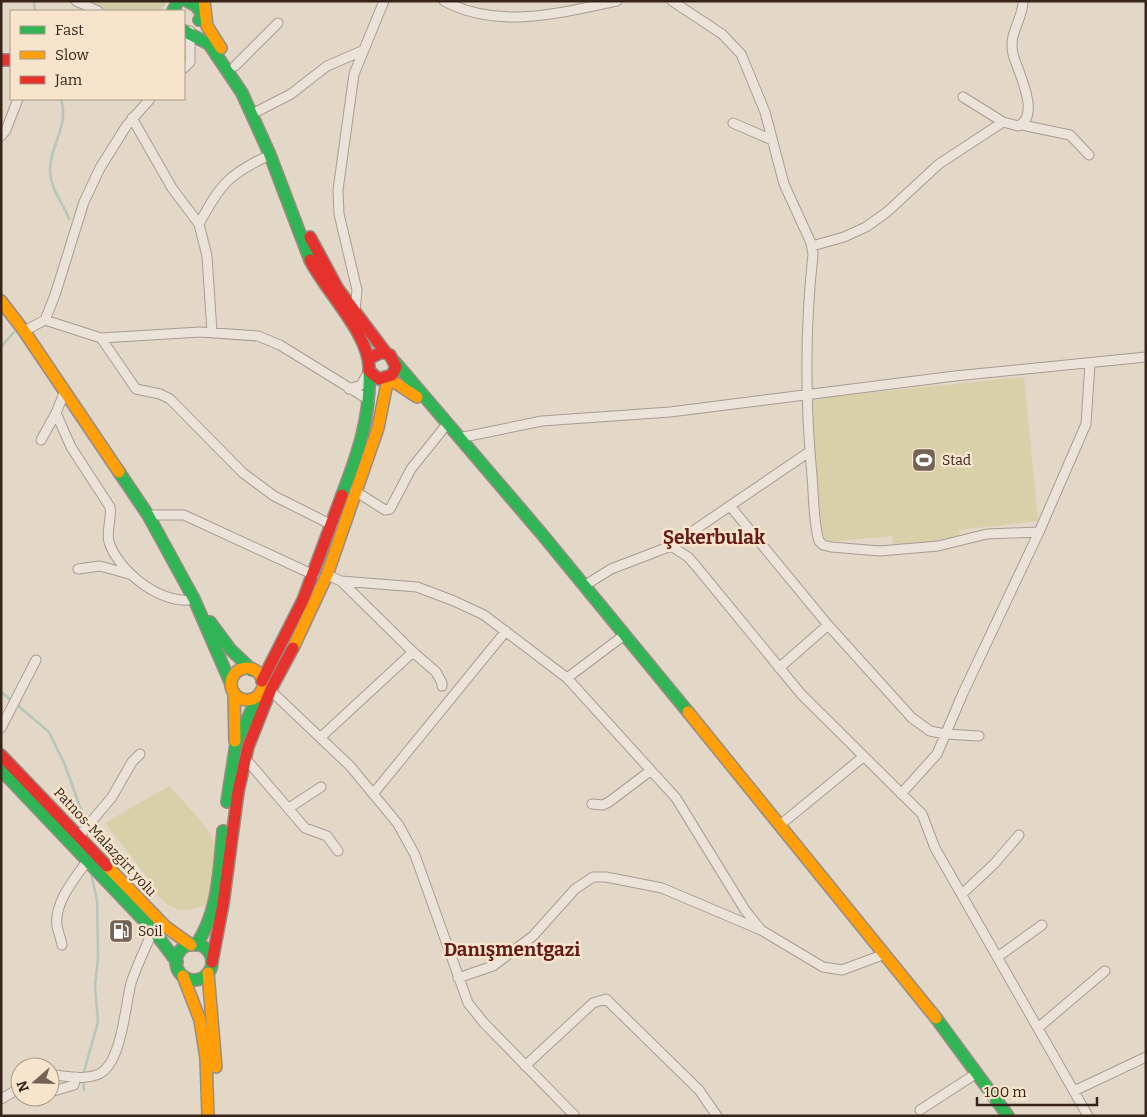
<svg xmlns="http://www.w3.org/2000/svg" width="1147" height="1117" viewBox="0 0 1147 1117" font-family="Bitter,serif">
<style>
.green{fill:#d7d0a9}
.cemetery{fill:#d0caa9}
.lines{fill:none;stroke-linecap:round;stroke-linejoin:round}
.stream{stroke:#b4c7b9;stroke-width:2.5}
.street-casing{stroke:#a89c92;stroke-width:11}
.fast-casing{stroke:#978c82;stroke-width:14}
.slow-casing{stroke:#978c82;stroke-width:14}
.jam-casing{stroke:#978c82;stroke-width:14}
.street{stroke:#ebe3da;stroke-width:9}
.fast{stroke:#30b455;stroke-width:11}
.slow{stroke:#ff9f0a;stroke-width:11}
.jam{stroke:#e5322d;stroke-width:11}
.labels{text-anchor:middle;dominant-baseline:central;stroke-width:5;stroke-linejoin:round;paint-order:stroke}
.poi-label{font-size:14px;fill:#36241a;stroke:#f7e4cc;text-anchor:start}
.street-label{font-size:14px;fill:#36241a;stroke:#f7e4cc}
.district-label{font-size:19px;font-weight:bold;fill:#641c18;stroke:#f7e4cc}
</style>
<rect width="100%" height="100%" fill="#e3d7c8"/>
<path class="green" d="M 1024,377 L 1038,521 L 959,530 L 959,538 L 893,546 L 892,536 L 828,542 L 822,534 L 810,399 Z
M 169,786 C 180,798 206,824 212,837 C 221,858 213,884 206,905 C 172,916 172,908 147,886 L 148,878 L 105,823 Z"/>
<path class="cemetery" d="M 84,1 L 168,1 L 160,11 L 107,11 Z"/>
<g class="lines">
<path class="stream" d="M 34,1 L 35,11
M 61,99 C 70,126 49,146 50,172 C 51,190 63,203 69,219
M 1,347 L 14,332
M 1,692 L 12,701
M 16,704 L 49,732 L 65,765 L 80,807 L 87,819 L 108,842
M 83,1075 L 98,1022 L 95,986 L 98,957 L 97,900 L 91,873
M 83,1080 L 84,1090"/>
<defs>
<path id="street" d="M 76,1 L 98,11
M 444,1 C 498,30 561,13 617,1
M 672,1 L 722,34 L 741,54 L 765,112 L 784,184 L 811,243 L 813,254 C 805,328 805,402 812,476 C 814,498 813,521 819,541 L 823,545 L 831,547 L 880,551 L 938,546 L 987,534 L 1039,532
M 235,66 L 278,23
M 184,68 L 190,62 L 190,31
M 963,97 L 1003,122 L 1018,126 C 1042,116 1017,70 1013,54 C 1008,33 1023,20 1023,1
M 258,111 L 291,94 L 327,66 L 362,51
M 132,118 L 172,188 L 199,224
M 733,123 L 772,140
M 1022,125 L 1070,135 L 1089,155
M 1,136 L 6,130 L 18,99
M 812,246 L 844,237 L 866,227 L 887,212 L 939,164 L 1003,122
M 355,311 L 357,290 L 339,214 L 338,190 L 354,74 L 384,1
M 45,320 L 55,295 L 84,202 L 100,168 L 127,125 L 150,99
M 24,331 L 45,320 L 101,338 L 200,332 L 258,336 L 280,345 L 369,400
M 212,332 L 207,256 L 199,224 C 220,185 228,174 270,155
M 101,338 L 136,389 L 160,394 L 170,399 L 243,473 L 274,496 L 332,525
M 349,389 L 361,385 L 368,373
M 65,391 L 56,413 L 71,447 L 110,507 C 112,519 106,531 109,542 C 118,571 163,607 194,599
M 459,438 L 542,421 L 670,412 L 955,376 L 1146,357
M 41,440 L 56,413
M 355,491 L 385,510 L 390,509 L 411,469 L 447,424
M 730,506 L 828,625 L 912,718 L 930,731 L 945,734 L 979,736
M 148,515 L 184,515 L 314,575
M 671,546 L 809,452
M 78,569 L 100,566 L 129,574
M 327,575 L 341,581 L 417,587 L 454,601 L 484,615 L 567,678 L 676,798 L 745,910 L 761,930
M 341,581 L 413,652 L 436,672 L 442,683 L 442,686
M 584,586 L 611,569 L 671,546 L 688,557 L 696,566 L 801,694 L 922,814 L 935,848 L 1088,1116
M 779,668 L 828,625
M 567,678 L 623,636
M 268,688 L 350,766 L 398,824 L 415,855 L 468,1003 L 484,1023 L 575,1116
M 1,728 L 36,660
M 321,737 L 413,652
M 245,758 L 305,828 L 327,836 L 338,851
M 373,794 L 506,631
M 901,794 L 937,754 L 963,693 L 1039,532 L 1086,424 L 1090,363
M 592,804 L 603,805 L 609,802 L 650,771
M 289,808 L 321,787
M 780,825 L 863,757
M 80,835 L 112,797 L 132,762 L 140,754
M 962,894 L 994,864 L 1019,835
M 62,945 C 61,939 58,932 57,926 C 54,902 75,878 88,860
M 999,956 L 1042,925
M 458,978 L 493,966 L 533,936 L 575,889 L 593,877 L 606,877 L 662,888 L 761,930 L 823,967 L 842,970 L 885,954
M 1039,1027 L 1105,971
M 525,1066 L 593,1003 L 606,999 L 699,1090 L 717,1116
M 50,1075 C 66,1075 83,1081 99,1074 C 122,1063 125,1006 131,983 C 137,965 146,947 153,930
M 1074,1091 L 1146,1057
M 50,1092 L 74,1085 L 76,1077
M 1,1099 L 20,1088
M 920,1110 L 977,1073"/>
<path id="fast" d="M 187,1 L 196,6 L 203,15 L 199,20
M 173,11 L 178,1
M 184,31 L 209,44 L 242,93 L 270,155 L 310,260
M 395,362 L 541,533 L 688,712
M 119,472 L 148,515 L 194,599 L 231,684
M 342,495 C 358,454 371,415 369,371
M 210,622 L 230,649 L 252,670
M 1,770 L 153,930 L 177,962
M 227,802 L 236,744 L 258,696
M176 962a18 18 0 1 1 36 0a18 18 0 1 1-36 0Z
M 196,945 C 219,912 219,870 223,831
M 936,1018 L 1008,1116"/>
<path id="slow" d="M 204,1 L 207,26 L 221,48
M 1,301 L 24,331 L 119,472
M 293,648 L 327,575 L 378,428 L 388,378 L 417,397
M231 684a16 16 0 1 1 32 0a16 16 0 1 1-32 0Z
M 234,694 L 235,741
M 688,712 L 936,1018
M 107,866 L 166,927 L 191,945
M 208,973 L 216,1067
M 183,976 L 200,1020 L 206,1058 L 208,1116"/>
<path id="jam" d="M 1,60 L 11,60
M 310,237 L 338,289 L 386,353
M 310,260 C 326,292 372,337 369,371 L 379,379 L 392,375 L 396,367 L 390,355 L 382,352 L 370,358
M 262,681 L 303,600 L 342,495
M 1,755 L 107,866
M 212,962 L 223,904 L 238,792 L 248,747 L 271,689 L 293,648"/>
</defs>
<use href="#street" class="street-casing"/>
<use href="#fast" class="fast-casing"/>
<use href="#slow" class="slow-casing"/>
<use href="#jam" class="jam-casing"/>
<use href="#street" class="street"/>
<use href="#fast" class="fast"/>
<use href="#slow" class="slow"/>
<use href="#jam" class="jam"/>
</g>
<defs>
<symbol id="stadium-square" viewBox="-11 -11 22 22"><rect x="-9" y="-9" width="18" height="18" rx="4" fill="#736357" stroke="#f7e4cc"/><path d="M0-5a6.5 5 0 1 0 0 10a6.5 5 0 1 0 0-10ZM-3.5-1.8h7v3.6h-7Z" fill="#fff"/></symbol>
<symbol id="fuel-square" viewBox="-11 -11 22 22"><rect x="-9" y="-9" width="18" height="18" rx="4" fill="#736357" stroke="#f7e4cc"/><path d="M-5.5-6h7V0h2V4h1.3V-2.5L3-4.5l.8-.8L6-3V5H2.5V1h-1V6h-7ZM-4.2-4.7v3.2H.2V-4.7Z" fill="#fff"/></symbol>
</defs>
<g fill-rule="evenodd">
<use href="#stadium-square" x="910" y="446" width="28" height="28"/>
<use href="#fuel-square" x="107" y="917" width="28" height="28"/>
</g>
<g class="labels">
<g class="poi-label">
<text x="942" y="460">Stad</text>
<text x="138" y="931">Soil</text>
</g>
<g class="street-label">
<text transform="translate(105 842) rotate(47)">Patnos-Malazgirt yolu</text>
</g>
<g class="district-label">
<text x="714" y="537">Şekerbulak</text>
<text x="512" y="949">Danışmentgazi</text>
</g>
</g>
<rect width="1147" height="1117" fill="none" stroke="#36241a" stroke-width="5"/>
<rect x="10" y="10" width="175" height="90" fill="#f7e4cc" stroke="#aa9785"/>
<rect x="20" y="26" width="25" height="8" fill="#30b455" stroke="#aa9785"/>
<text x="55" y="35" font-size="15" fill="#36241a">Fast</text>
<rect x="20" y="51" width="25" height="8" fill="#ff9f0a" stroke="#aa9785"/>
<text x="55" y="60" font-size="15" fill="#36241a">Slow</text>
<rect x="20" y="76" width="25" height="8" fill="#e5322d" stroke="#aa9785"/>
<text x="55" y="85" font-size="15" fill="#36241a">Jam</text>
<g transform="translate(35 1082) rotate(250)"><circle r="24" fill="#f7e4cc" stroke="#aa9785"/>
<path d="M0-4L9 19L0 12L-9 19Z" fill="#736357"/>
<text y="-8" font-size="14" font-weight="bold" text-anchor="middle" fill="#36241a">N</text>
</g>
<path d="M977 1097v8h120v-8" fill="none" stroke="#36241a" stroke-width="2.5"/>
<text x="984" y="1097" font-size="15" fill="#36241a" stroke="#f7e4cc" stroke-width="4" paint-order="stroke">100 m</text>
</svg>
